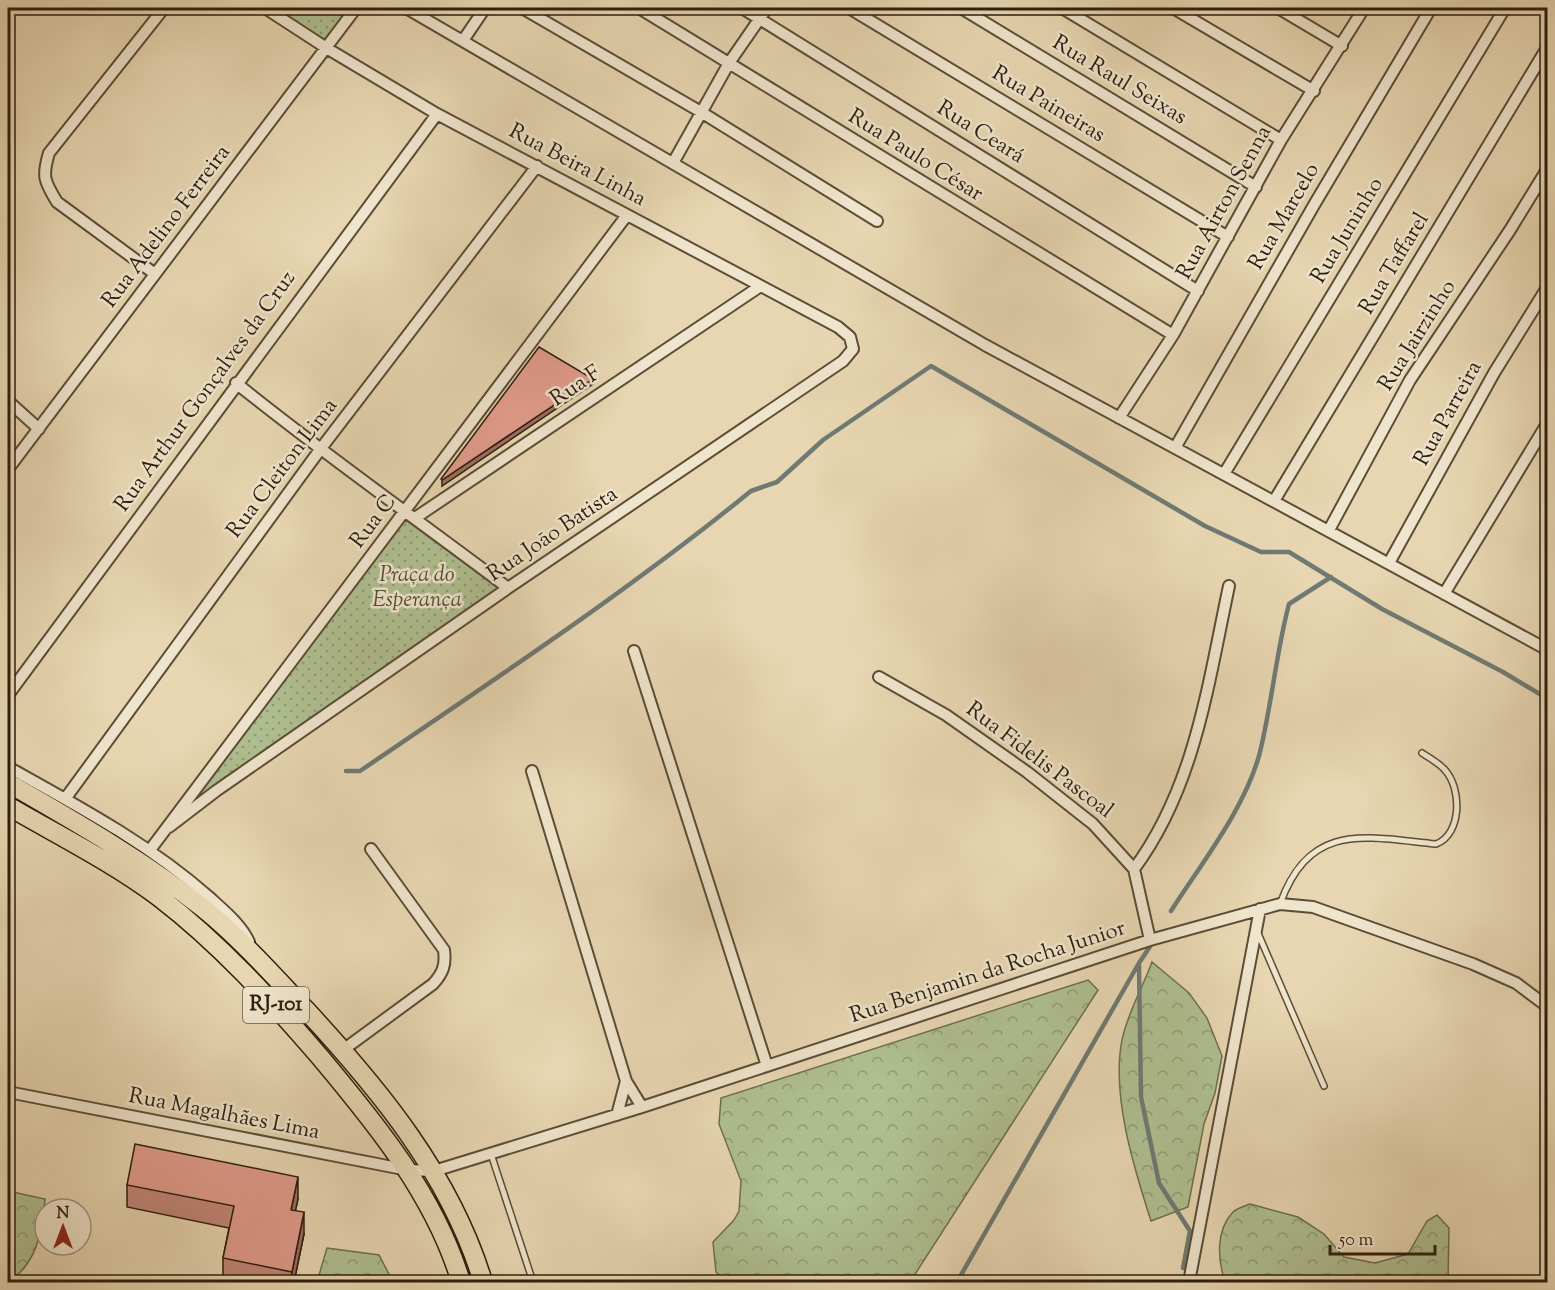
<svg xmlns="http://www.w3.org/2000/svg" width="1555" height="1290" viewBox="0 0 1555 1290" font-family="'Sorts Mill Goudy',serif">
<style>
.forest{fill:url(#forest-crowns);stroke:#6e6f50;stroke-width:1.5}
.park{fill:url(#park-dots);stroke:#6e6f50;stroke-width:1.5}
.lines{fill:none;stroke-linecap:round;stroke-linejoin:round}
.stream{stroke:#6f7a74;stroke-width:4.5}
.service-casing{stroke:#5b4d37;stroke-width:8}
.minor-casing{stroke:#5b4d37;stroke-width:14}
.primary-casing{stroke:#2c1f0e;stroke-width:21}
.service{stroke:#efe4cc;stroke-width:5}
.minor{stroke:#efe4cc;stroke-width:10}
.primary{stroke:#e7d6b1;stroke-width:18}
.wall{fill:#c18578;stroke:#2c1f0e;stroke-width:1.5}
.shaded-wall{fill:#9d6c61;stroke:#2c1f0e;stroke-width:1.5}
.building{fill:#e09b8b;stroke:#2c1f0e;stroke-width:1.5}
.labels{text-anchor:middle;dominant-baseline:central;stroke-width:5;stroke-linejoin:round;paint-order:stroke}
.shield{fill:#efe4cc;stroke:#665a47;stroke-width:1.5}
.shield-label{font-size:21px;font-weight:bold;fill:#2c1f0e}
.street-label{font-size:22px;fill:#2c1f0e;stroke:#efe4cc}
.park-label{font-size:22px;font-style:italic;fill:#534f35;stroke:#efe4cc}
</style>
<defs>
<pattern id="forest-crowns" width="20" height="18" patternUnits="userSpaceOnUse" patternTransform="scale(1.5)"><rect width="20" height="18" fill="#afbf91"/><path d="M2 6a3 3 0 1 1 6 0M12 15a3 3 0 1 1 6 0" fill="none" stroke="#8f9b75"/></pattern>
<pattern id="park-dots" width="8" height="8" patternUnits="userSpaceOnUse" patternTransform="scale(1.5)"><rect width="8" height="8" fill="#afbf91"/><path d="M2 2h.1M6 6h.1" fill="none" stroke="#8f9b75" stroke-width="1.8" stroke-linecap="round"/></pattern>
</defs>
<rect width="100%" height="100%" fill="#e7d6b1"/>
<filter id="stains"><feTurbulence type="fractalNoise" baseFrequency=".00333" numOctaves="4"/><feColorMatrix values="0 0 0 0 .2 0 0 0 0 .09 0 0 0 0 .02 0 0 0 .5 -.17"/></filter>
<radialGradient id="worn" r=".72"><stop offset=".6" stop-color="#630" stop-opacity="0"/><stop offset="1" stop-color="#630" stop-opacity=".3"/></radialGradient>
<path class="forest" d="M 1152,962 L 1189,993 L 1207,1018 L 1222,1056 L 1215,1093 L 1204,1124 L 1188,1207 L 1151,1221 C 1134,1168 1111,1095 1122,1040 C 1127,1014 1143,987 1152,962 Z
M 1088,980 L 1098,990 L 910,1282 L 727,1282 L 716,1272 L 713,1242 L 734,1220 L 739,1211 L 741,1181 L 719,1124 L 721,1098 Z
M 8,1191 L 45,1199 C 43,1231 36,1265 8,1282 Z
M 1250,1204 L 1298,1217 L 1324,1234 L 1344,1257 L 1375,1263 L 1408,1254 L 1427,1221 L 1437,1215 L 1449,1228 L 1448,1282 L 1225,1282 C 1218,1260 1215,1231 1233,1212 C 1237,1208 1245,1206 1250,1204 Z
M 327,1248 L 379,1255 L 393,1282 L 317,1282 Z"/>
<path class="park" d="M 271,8 L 352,8 L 328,43 Z
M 407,517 L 506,590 L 181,811 Z"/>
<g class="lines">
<path class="stream" d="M 346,771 L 360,771 C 492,681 627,592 751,491 L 777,482 L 823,440 L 931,366 L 1205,526 L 1261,552 L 1289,552 L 1382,609 L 1503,672 L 1548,699
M 1171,911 C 1201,864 1246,807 1260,752 C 1272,703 1276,653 1289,604 L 1331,577
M 1139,965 L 1141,1097 L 1159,1183 L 1190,1231 L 1183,1268
M 957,1282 L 1139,963 L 1153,942"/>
<defs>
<path id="service" d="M 1280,904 C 1310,821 1365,837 1436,844 C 1462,834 1462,789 1445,770 C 1439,763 1429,758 1422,753
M 1257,931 L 1324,1086
M 491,1154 L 533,1282"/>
<path id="minor" d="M 406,8 L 985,345 L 1548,650
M 522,8 L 701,112 L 877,221
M 639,8 L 1173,335
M 742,8 L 1198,291
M 849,8 L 1228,237
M 961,8 L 1256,187
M 1062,8 L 1281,140
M 1173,8 L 1314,91
M 1278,8 L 1342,46
M 464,39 L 485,8
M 673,163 L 729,63 L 767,8
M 155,274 L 57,202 C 44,181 42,176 49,153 L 164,8
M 236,383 C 325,455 418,520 508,588
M 8,401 L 39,429
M 1119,418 L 1173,335 L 1281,140 L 1364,8
M 1175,448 L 1314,205 L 1431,8
M 8,469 L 356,8
M 1224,474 L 1505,8
M 1274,501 L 1548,46
M 415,518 L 759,287
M 1329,530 L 1410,380 L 1510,230 L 1548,168
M 1389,563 L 1494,373 L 1548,286
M 1444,594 L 1548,422
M 634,651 L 767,1066
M 879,677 L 946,715 L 1027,772 L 1093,824 L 1134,869 L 1150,940
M 8,695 L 437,114
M 8,767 C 78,806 149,844 209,897 C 223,910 241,924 249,942
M 532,771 L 626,1081 L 642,1107
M 65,799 L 319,451 L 537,166
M 169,827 L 216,791 L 508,588 L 843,361 L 853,349 L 850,337 L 838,327 L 437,114 L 328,49 L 265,8
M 150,850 L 627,215
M 1134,869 C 1195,787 1208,684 1229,586
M 343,1050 L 433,984 C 443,973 446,965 444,950 L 371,849
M 8,1092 L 408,1170 L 434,1171 L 642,1107 L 1150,940 L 1280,904 L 1313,907 L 1473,964 L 1516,983 L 1548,1007
M 617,1115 L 626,1081
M 1189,1282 L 1260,909"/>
<path id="primary" d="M 8,783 C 74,821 143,860 203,908 C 241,939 273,975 306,1010 C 380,1090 451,1176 483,1282
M 8,806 C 58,835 112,862 159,897 C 219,943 271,1000 320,1057 C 377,1125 435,1196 461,1282"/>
</defs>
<use href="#service" class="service-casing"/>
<use href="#minor" class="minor-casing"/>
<use href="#primary" class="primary-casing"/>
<use href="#service" class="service"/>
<use href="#minor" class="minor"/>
<use href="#primary" class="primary"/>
</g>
<path class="wall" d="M 127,1185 L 298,1199 L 295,1210 L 304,1234 L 294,1282 L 232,1282 L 223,1281 L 223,1258 L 229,1228 L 127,1207 Z"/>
<path class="shaded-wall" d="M 593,379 L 593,384 L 442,486 L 442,480 Z
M 298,1177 L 298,1199 L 291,1232 L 291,1210 Z
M 304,1212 L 304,1234 L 294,1282 L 292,1282 L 292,1272 Z"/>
<path class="building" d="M 539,347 L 593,379 L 442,480 L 441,479 Z
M 135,1144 L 298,1177 L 291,1210 L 304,1212 L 292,1272 L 223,1258 L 234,1206 L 127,1185 Z"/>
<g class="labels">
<rect class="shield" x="243" y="987" width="66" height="36" rx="4.5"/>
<g class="shield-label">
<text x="276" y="1005">RJ-101</text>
</g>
<g class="street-label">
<text transform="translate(1119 81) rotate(31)">Rua Raul Seixas</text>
<text transform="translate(1048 105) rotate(31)">Rua Paineiras</text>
<text transform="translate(980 133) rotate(32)">Rua Ceará</text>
<text transform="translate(915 156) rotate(32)">Rua Paulo César</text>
<text transform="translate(577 166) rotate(28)">Rua Beira Linha</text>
<text transform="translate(1225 203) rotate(-61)">Rua Airton Senna</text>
<text transform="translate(1285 217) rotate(-60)">Rua Marcelo</text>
<text transform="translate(167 227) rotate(-53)">Rua Adelino Ferreira</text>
<text transform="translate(1348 231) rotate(-59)">Rua Juninho</text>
<text transform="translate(1395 264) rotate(-59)">Rua Taffarel</text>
<text transform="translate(1418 336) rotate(-58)">Rua Jairzinho</text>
<text transform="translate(576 387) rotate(-34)">Rua F</text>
<text transform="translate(206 392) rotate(-54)">Rua Arthur Gonçalves da Cruz</text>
<text transform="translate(1449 414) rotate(-61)">Rua Parreira</text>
<text transform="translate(283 469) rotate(-53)">Rua Cleiton Lima</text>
<text transform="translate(374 522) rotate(-53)">Rua C</text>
<text transform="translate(553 535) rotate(-34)">Rua Joāo Batista</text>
<text transform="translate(1039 761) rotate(37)">Rua Fidelis Pascoal</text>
<text transform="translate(988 973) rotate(-18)">Rua Benjamin da Rocha Junior</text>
<text transform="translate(224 1115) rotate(11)">Rua Magalhães Lima</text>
</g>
<g class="park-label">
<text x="417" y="576">Praça do<tspan x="417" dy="25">Esperança</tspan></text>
</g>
</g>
<rect width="1555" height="1290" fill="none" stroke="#e7d6b1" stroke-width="30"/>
<rect x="9" y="9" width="1537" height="1272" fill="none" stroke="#2c1f0e" stroke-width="3"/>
<rect x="15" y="15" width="1525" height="1260" fill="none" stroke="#2c1f0e" stroke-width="1.5"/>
<g transform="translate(63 1227)"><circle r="28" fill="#efe4cc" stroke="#a19580" stroke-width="1.5"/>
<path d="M0-4.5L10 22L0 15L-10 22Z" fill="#8f2418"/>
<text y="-9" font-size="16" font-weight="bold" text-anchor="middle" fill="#2c1f0e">N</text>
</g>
<path d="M1330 1245v9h105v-9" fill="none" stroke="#2c1f0e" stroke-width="3"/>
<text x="1339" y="1245" font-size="18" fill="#2c1f0e" stroke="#efe4cc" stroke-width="4.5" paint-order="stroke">50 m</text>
<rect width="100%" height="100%" filter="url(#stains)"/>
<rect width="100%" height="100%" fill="url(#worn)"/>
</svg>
